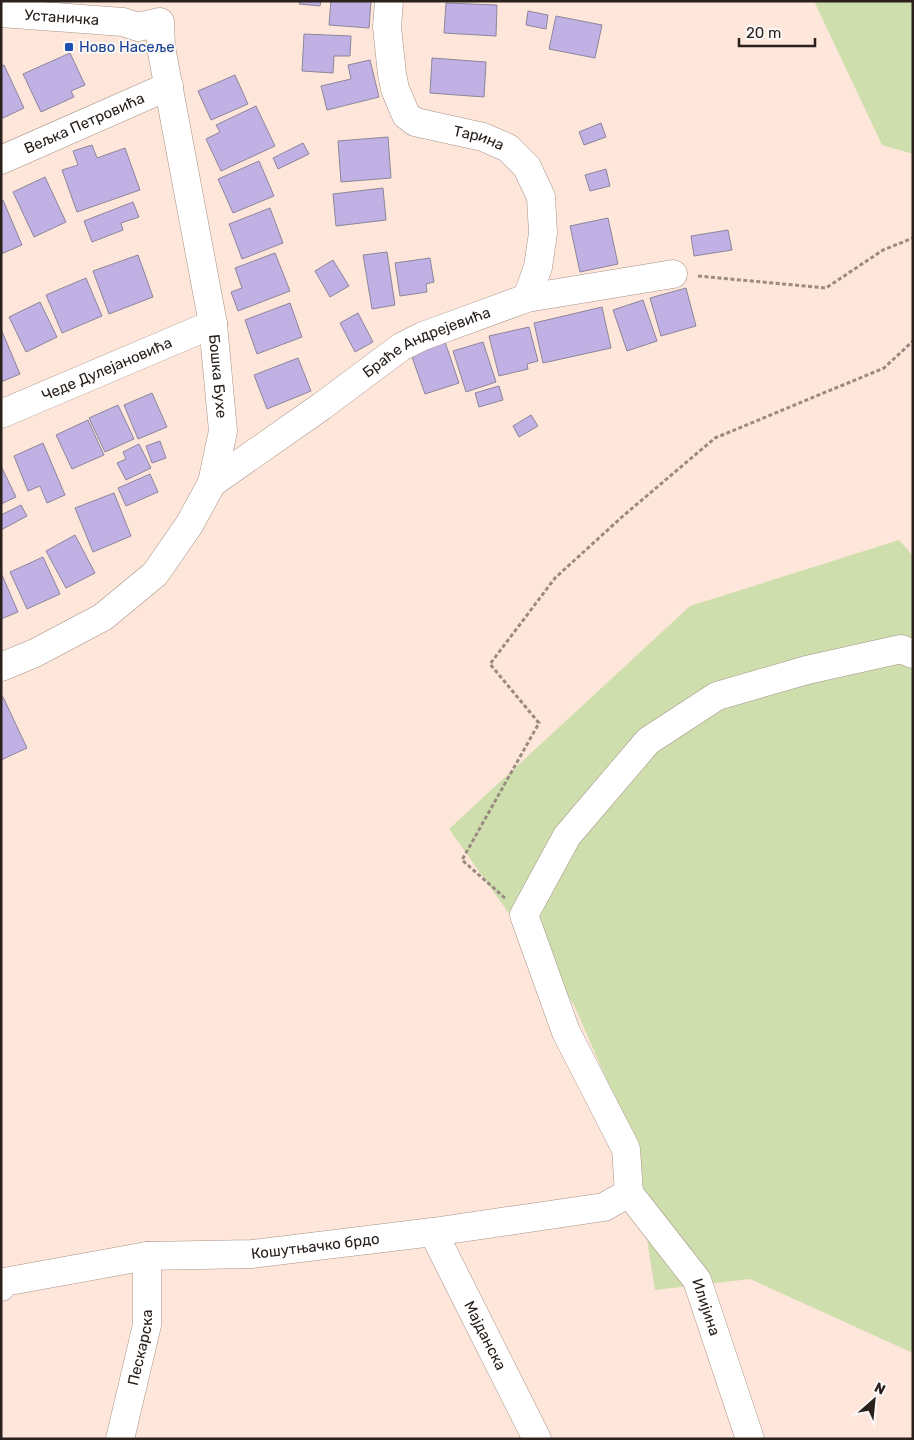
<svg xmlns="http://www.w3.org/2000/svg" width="914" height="1440" viewBox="0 0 914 1440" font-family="Rubik,sans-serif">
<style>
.green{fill:#cedfad}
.building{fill:#c0b0e4;stroke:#8c869a}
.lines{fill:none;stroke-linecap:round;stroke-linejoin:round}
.minor-casing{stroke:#a79286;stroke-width:29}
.path{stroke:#9b8a82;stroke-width:3;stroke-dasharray:4 2.5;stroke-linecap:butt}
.minor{stroke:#fff;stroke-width:28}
.transit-dot{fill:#1a4fb4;stroke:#fcf8f5;stroke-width:2}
.labels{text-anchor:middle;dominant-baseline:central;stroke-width:4;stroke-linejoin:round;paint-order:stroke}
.street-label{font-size:15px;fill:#2a211d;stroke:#fcf8f5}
.transit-label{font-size:15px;fill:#164399;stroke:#fcf8f5;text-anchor:start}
</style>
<rect width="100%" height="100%" fill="#fee6da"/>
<path class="green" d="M 814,1 L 913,1 L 913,154 L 882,145 Z
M 899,540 L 913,556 L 913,1353 L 750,1279 L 655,1290 L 639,1189 L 639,1154 L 574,1005 L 449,829 L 690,606 Z"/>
<path class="building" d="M 300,1 L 321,1 L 320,6 L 299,4 Z
M 331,1 L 371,1 L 369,28 L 329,25 Z
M 446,3 L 497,5 L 496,36 L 444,33 Z
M 528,11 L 548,15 L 546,29 L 526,25 Z
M 556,16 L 602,25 L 595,58 L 549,49 Z
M 304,34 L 351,36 L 350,56 L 334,56 L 333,73 L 302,71 Z
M 70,53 L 85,85 L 71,91 L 74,97 L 41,112 L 23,74 Z
M 432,58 L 486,62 L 484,97 L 430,93 Z
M 370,60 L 379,97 L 327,110 L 321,86 L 351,79 L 348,65 Z
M 4,65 L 24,108 L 1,119 L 1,66 Z
M 235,75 L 248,104 L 211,120 L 198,91 Z
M 256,106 L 275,146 L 221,171 L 206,139 L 220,132 L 216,125 Z
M 601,123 L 606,137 L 584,145 L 579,132 Z
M 388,137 L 391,178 L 341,182 L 338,141 Z
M 303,143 L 309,154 L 278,169 L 273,158 Z
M 92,145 L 97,158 L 125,148 L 140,190 L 77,212 L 62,170 L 78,165 L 73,151 Z
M 259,161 L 274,196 L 233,213 L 218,179 Z
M 606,169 L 610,186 L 590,191 L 585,175 Z
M 45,177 L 66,222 L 34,237 L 13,192 Z
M 383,188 L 386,220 L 336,226 L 333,194 Z
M 3,200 L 22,245 L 1,254 L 1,201 Z
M 133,202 L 139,217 L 121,223 L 123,230 L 92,242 L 84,221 Z
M 270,208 L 283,243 L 242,259 L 229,224 Z
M 608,218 L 618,264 L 580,272 L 570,226 Z
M 728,230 L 732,250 L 694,256 L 691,236 Z
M 387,252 L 395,305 L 372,309 L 363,255 Z
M 275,253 L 290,291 L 238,311 L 231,292 L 242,288 L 235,268 Z
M 138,255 L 153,297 L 109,314 L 93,271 Z
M 430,258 L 434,282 L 426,284 L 427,292 L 400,296 L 395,263 Z
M 333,260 L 349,286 L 330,297 L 315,271 Z
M 86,278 L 102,316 L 62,333 L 46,295 Z
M 686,288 L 696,326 L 661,336 L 650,298 Z
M 643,300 L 657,341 L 627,351 L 613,310 Z
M 40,302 L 57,337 L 26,352 L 9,317 Z
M 290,303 L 302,337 L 257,354 L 245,320 Z
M 602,307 L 611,348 L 543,363 L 534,323 Z
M 358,313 L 373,342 L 355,352 L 340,323 Z
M 529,327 L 538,361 L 527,364 L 528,369 L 499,376 L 489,336 Z
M 1,329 L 20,374 L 1,382 Z
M 445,342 L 459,383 L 425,394 L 411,354 Z
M 483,342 L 496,382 L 466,392 L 453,351 Z
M 298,358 L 311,391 L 267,409 L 254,375 Z
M 499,386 L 503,400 L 479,407 L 475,393 Z
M 152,393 L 167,427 L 138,439 L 124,405 Z
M 118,405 L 134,439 L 105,452 L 89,418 Z
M 531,415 L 538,426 L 519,437 L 513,426 Z
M 88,420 L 104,455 L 72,469 L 56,435 Z
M 160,441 L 166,458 L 152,463 L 146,446 Z
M 43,443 L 65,495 L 47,503 L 40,486 L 28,491 L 14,456 Z
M 139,444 L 151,468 L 126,480 L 117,463 L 126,459 L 123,452 Z
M 1,466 L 16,497 L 1,504 Z
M 150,474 L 158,492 L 126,506 L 118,488 Z
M 114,493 L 131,536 L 93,552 L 75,508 Z
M 21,505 L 27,516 L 1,530 L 1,515 Z
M 75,535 L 95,573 L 66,588 L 46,551 Z
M 43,557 L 60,594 L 27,609 L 10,572 Z
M 2,575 L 18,612 L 1,619 L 1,576 Z
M 1,697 L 3,697 L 27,748 L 1,760 Z"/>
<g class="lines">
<defs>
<g id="minor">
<path id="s1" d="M 389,1 L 387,27 L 392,74 L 395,89 L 406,115 L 415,122 L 483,137 L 508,148 L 527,167 L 541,197 L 543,233 L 538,267 L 527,298"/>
<path id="s2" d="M 1,13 L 123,22 L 138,27 L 160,22 L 161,47 L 213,324 L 223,431 L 212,483 L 189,525 L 155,574 L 103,617 L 35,653 L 1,667"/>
<path id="s3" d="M 1,160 L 169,86"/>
<path id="s4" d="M 1,414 L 213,324"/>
<path id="s5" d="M 212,483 L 322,406 L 401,347 L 423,336 L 527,298 L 673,274"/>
<path d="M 629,1193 L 626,1149 L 566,1032 L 524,915 L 567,836 L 648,741 L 717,696 L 807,670 L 901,649 L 913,654"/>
<path id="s6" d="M 629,1193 L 697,1280 L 750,1439"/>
<path id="s7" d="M 433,1232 L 537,1439"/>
<path id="s8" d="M 1,1287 L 4,1282 L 147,1256 L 252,1254 L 433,1232 L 604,1207 L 629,1193"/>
<path id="s9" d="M 120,1439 L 147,1325 L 147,1256"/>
</g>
</defs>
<use href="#minor" class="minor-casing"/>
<path class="path" d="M 698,276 L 826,288 L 883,250 L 913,238
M 505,898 L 462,860 L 539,723 L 490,664 L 555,578 L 623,516 L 715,438 L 884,368 L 913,341"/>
<use href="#minor" class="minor"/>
</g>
<rect class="transit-dot" x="64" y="42" width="10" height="10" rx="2.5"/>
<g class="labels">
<g class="street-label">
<text stroke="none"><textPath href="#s2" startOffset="61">Устаничка</textPath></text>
<text stroke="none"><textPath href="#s3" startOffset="91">Вељка Петровића</textPath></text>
<text stroke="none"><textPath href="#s1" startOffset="194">Тарина</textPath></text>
<text stroke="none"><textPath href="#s5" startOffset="258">Браће Андрејевића</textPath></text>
<text stroke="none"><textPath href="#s4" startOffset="115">Чеде Дулејановића</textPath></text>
<text stroke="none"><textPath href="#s2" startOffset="520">Бошка Бухе</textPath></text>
<text stroke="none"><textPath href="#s8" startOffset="320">Кошутњачко брдо</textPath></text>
<text stroke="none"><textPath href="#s6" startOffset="139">Илијина</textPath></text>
<text stroke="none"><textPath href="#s7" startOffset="116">Мајданска</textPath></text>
<text stroke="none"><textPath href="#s9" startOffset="94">Пескарска</textPath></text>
</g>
<g class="transit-label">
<text x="79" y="47">Ново Насеље</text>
</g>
</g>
<rect width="914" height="1440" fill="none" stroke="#2a211d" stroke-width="5"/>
<g transform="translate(874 1400) rotate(27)" stroke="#fcf8f5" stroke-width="4" paint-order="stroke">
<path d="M0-4L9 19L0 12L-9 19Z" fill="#2a211d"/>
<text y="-8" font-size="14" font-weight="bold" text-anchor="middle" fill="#2a211d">N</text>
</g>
<path d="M739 38v8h76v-8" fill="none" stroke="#2a211d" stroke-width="2.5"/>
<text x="746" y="38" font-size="15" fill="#2a211d" stroke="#fcf8f5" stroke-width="4" paint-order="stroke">20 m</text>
</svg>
